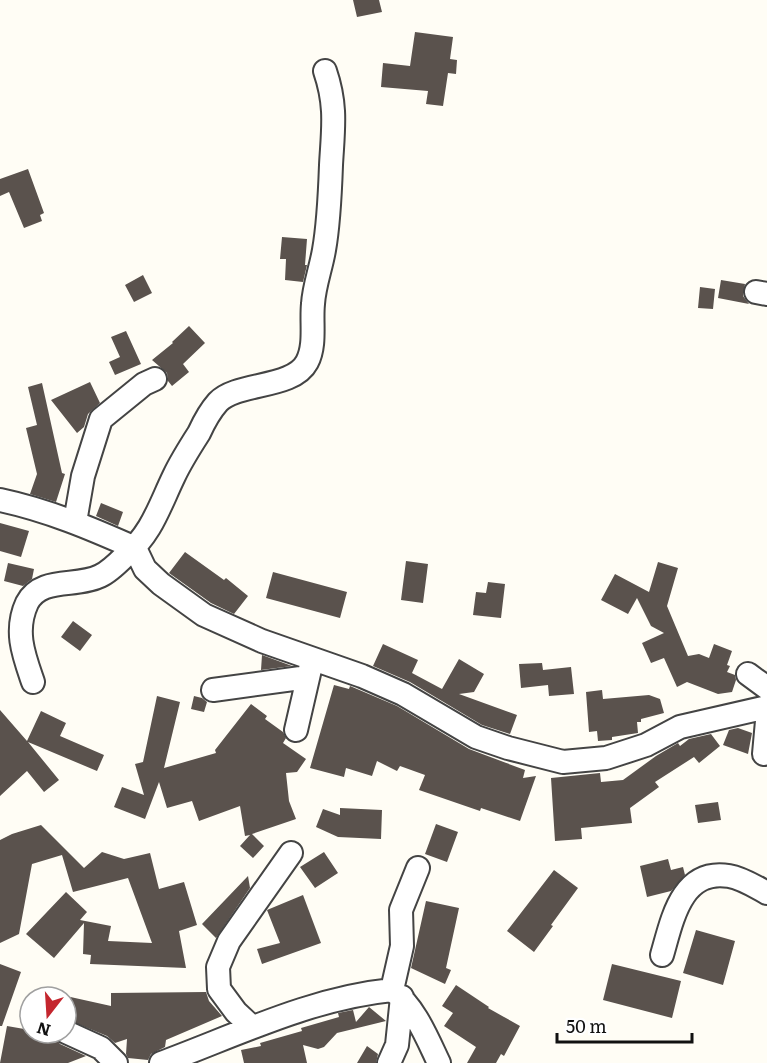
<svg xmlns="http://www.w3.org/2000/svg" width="767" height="1063" viewBox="0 0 767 1063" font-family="Literata,serif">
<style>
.building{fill:#5a524d}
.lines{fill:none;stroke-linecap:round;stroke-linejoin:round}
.minor-casing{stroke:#444;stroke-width:26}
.minor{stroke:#fff;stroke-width:22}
</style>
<rect width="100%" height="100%" fill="#fffdf5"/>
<path class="building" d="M 353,0 L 379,0 L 382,12 L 357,17 Z
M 415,32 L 453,37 L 450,59 L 457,60 L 456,74 L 448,73 L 443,106 L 426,104 L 428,91 L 381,87 L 383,63 L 410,66 Z
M 28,169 L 44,213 L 40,215 L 42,221 L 24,228 L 9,192 L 0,196 L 0,179 Z
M 282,237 L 307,239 L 305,265 L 307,265 L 303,282 L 285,280 L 286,259 L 280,259 Z
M 143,275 L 152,293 L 134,302 L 125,285 Z
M 721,280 L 745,284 L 743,296 L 749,304 L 718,298 Z
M 700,287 L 715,289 L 713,309 L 698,308 Z
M 189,326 L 205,343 L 183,364 L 189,372 L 172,386 L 168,381 L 167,373 L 152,360 L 173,343 L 172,342 Z
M 126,331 L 141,364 L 115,375 L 109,362 L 120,357 L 111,337 Z
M 90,382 L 100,403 L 88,414 L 84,427 L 77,433 L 51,400 Z
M 42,383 L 62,473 L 65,474 L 56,502 L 30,494 L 37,474 L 26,428 L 37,425 L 28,387 Z
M 101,503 L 123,512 L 118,526 L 96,516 Z
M 0,523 L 29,531 L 21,557 L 0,551 Z
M 185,552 L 224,580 L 226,578 L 248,596 L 234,614 L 211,603 L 169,573 Z
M 406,561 L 428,564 L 423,603 L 401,600 Z
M 658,562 L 678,568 L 667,606 L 688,656 L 699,654 L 709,658 L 714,644 L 732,651 L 727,665 L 730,666 L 727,672 L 735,675 L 736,680 L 732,692 L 718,694 L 687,682 L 677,687 L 664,658 L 651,663 L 642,643 L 664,633 L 651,626 L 637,598 L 628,614 L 601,600 L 615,574 L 649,592 Z
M 8,563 L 34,569 L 32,579 L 23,586 L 4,581 Z
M 273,572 L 347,592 L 340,618 L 266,598 Z
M 488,582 L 505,584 L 501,618 L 473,615 L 476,592 L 486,593 Z
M 73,621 L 92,635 L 80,651 L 61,637 Z
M 383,644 L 418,660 L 412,673 L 442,689 L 459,659 L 484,674 L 474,692 L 459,694 L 517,715 L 510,734 L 482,725 L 410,682 L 373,666 Z
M 262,655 L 292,666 L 261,670 Z
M 542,663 L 543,670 L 571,667 L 574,694 L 549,696 L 548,685 L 521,688 L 519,664 Z
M 334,685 L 349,689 L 350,686 L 397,706 L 469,749 L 525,770 L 523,778 L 536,776 L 520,821 L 481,808 L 480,811 L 419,790 L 425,775 L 400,766 L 397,771 L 377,761 L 372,776 L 346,768 L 344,777 L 310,768 Z
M 602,690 L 603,699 L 649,695 L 660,699 L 664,713 L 641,719 L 641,722 L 637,722 L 638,733 L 612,737 L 612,740 L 598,741 L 597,731 L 589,732 L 586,692 Z
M 157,696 L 180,702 L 164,768 L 216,753 L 215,750 L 251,704 L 267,716 L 265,719 L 283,732 L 286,738 L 283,743 L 306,759 L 297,772 L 286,773 L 289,801 L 296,819 L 252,834 L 264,846 L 253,858 L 240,846 L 250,835 L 245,836 L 240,806 L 199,821 L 192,801 L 167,808 L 159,782 L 145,819 L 114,807 L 122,787 L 144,795 L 135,764 L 143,762 Z
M 194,696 L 202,698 L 207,702 L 204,712 L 191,709 Z
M 0,710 L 27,741 L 41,711 L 66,723 L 60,736 L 104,755 L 97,771 L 28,742 L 59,780 L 44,792 L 27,771 L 0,796 Z
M 738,728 L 752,733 L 748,754 L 723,745 L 729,730 Z
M 711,734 L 720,746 L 699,763 L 694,757 L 655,782 L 659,787 L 630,808 L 632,823 L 581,828 L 582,839 L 555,841 L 551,778 L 600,773 L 601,782 L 623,780 L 656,756 L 678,743 L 680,746 L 689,739 Z
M 718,802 L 721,820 L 698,823 L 695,805 Z
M 340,808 L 382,810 L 381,839 L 338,837 L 316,827 L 323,809 L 340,815 Z
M 436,824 L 458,832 L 447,862 L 425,854 Z
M 41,825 L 84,868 L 102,852 L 124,859 L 150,853 L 159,889 L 184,882 L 197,925 L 179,931 L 186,968 L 90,964 L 91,955 L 83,954 L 84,923 L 54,958 L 26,934 L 66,892 L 87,912 L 80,920 L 111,926 L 108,941 L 152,943 L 128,878 L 73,892 L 62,855 L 32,864 L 19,934 L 0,943 L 0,840 L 12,834 Z
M 324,852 L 338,873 L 315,888 L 300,867 Z
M 668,859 L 671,870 L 683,867 L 685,875 L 671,891 L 647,897 L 640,866 Z
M 554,870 L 578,888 L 551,925 L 553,926 L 534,952 L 507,931 Z
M 248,876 L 250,888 L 216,938 L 202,924 Z
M 303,895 L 321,943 L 262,964 L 257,949 L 280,943 L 267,910 Z
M 426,901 L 459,908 L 446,968 L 451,970 L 445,984 L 411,968 Z
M 696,930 L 735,941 L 723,985 L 683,973 Z
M 0,964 L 21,972 L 2,1026 L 0,1026 Z
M 612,964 L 681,981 L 672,1018 L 603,1000 Z
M 456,985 L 489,1007 L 488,1008 L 520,1026 L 504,1056 L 501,1054 L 496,1063 L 467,1063 L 476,1047 L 444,1026 L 453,1013 L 442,1006 Z
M 206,992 L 209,1001 L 222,1016 L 166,1040 L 165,1047 L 151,1054 L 148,1060 L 128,1058 L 126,1054 L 127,1039 L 115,1043 L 107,1036 L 66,1019 L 66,996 L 111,1006 L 111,993 Z
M 369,1007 L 386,1021 L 337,1033 L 324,1047 L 318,1049 L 303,1045 L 307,1063 L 244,1063 L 241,1050 L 261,1046 L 260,1043 L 302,1031 L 301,1028 L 339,1017 L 338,1013 L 353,1010 L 356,1022 Z
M 7,1026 L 30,1030 L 30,1033 L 53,1035 L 60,1044 L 86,1056 L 68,1063 L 0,1063 Z
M 367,1046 L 378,1054 L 376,1063 L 357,1063 Z"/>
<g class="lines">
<defs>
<path id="minor" d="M 756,292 L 767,294
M 0,500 C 47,510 90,528 135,548 L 145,569 L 161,584 L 204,615 L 262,641 L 362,676 L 403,694 L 476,737 L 508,748 L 563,762 L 606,758 L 646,745 L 680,727 L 767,707
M 75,522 L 83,476 L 101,419 L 144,384 L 155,379
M 748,674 L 767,688
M 33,682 C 24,656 14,631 27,603 C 41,576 76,588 100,576 C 109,572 118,563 125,556 C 152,533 159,507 174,476 C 181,461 190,447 199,433 C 204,422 210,411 218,402 C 237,382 293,389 307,362 C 316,345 311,322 313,304 C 314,286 321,268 324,250 C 329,222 330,193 331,165 C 333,129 337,106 325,71
M 213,690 L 308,677
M 296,730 L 311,665
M 764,754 L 767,721
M 662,955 C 672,921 681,868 729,876 C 742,878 756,887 767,893
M 392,990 L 402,946 L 401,910 L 418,868
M 251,1026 L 236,1012 L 219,989 L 218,967 L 229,941 L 291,853
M 66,1032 L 101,1048 L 116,1063
M 161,1063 C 237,1035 311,998 392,990 C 415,1007 427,1038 439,1063
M 389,1063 L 397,1045 L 402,997"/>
</defs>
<use href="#minor" class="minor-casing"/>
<use href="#minor" class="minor"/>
</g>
<g transform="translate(48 1015) rotate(197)"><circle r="28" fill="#ffffff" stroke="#a0a0a0" stroke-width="1.5"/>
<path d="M0-4.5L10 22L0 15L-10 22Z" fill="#c4262e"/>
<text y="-9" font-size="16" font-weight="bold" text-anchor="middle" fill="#111111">N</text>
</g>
<path d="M557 1033v9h135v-9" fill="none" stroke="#111111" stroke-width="3"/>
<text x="566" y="1033" font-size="18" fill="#111111" stroke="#ffffff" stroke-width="4.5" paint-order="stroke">50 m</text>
</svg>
